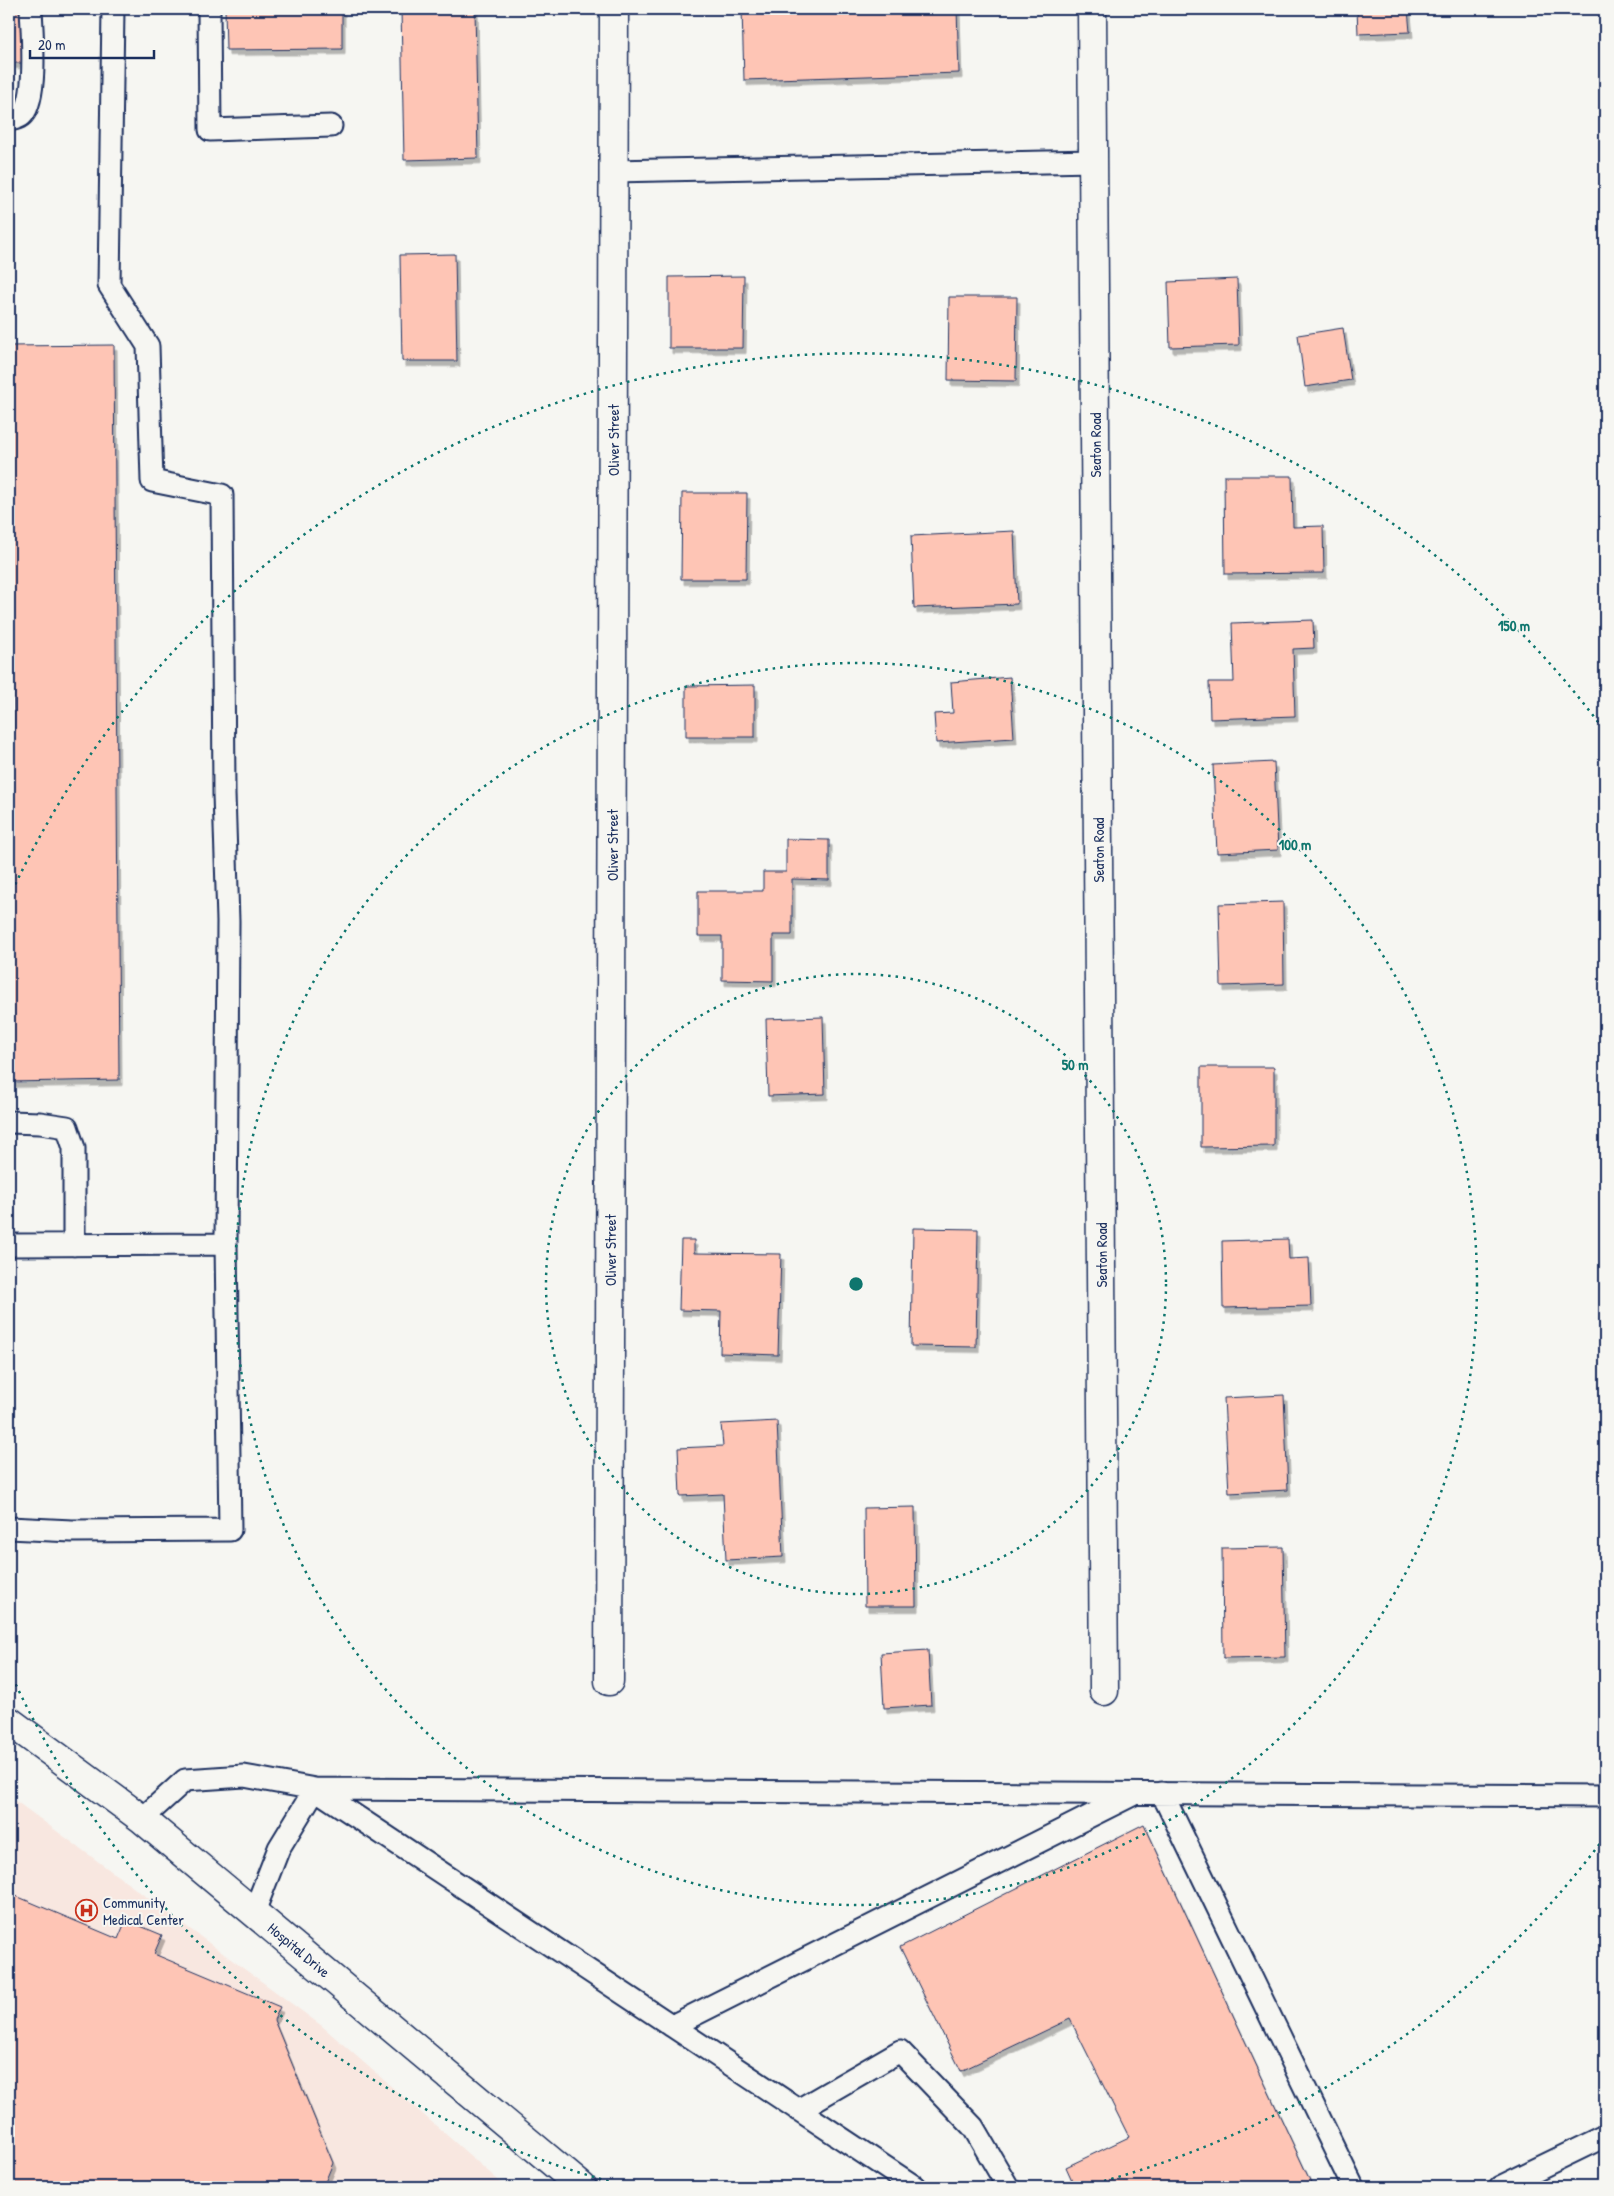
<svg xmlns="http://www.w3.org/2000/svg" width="1614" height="2196" viewBox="0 0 1614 2196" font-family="'Patrick Hand',sans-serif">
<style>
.built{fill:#f8e7e0}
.building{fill:#fec5b5;stroke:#1b2f5e;filter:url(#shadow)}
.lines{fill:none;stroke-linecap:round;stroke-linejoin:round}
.service-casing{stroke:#1b2f5e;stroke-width:25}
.minor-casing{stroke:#1b2f5e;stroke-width:31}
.tertiary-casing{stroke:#1b2f5e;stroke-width:31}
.service{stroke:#f6f6f2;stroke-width:21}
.minor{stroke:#f6f6f2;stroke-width:28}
.tertiary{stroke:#f6f6f2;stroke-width:28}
.ring{fill:none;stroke:#0f766e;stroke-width:2.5;stroke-dasharray:2.5 5}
.labels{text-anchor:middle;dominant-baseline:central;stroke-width:4;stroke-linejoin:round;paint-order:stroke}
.street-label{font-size:15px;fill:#1b2f5e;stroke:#f6f6f2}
.poi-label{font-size:15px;fill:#1b2f5e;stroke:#f6f6f2;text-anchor:start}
.centre{fill:#0f766e;stroke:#f6f6f2;stroke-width:2.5}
.ring-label{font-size:15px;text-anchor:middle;font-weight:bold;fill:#0f766e;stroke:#f6f6f2;stroke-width:4;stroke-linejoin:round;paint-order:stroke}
</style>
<defs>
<filter id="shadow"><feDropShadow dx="3" dy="5.5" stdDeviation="0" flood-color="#0004"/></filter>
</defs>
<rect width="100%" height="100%" fill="#f6f6f2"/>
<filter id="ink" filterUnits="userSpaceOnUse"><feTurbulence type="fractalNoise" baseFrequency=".02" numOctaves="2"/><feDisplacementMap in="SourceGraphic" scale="10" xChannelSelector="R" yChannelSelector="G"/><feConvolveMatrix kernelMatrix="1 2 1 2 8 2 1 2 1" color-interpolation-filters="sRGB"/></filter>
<g filter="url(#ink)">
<path class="built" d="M 9,1796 L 322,2026 L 506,2187 L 9,2187 Z"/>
<path class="building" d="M 9,9 L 22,9 L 22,63 L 9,63 Z
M 225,9 L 342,9 L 342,49 L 226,50 Z
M 401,9 L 475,9 L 478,158 L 404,160 Z
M 742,9 L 957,9 L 959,73 L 744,80 Z
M 1357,9 L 1408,9 L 1410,32 L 1358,34 Z
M 455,254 L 457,361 L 402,361 L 400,255 Z
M 744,276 L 743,348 L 669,348 L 669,277 Z
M 1237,279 L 1239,345 L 1170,347 L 1168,282 Z
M 949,297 L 1017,297 L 1016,381 L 948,380 Z
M 1343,328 L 1351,380 L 1305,387 L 1298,335 Z
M 114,345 L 119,1080 L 9,1082 L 9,734 L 14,734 L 13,627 L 9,628 L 9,573 L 11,573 L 9,346 Z
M 1224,476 L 1292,476 L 1293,527 L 1323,526 L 1324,573 L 1225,574 Z
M 682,493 L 747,493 L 746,579 L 681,579 Z
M 1014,531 L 1017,604 L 914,608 L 911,536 Z
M 1313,620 L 1314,648 L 1293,649 L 1295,716 L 1210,719 L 1209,682 L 1234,682 L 1232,623 Z
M 1010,677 L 1014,738 L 936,743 L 934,714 L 953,713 L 951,682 Z
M 755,685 L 755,737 L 686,737 L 686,686 Z
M 1274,762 L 1278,850 L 1217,853 L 1213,765 Z
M 786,839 L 829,840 L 829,880 L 792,879 L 792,935 L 773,935 L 773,981 L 722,980 L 722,936 L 698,936 L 698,891 L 763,891 L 763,872 L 786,872 Z
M 1283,902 L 1284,984 L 1221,986 L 1219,904 Z
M 823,1017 L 825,1094 L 768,1096 L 766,1019 Z
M 1201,1067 L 1274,1067 L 1274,1146 L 1201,1147 Z
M 913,1228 L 978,1229 L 976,1347 L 911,1346 Z
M 1288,1239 L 1289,1259 L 1309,1258 L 1311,1306 L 1223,1308 L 1222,1241 Z
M 681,1240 L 694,1240 L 694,1253 L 781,1254 L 778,1355 L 720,1353 L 721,1311 L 679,1310 Z
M 1284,1395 L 1288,1490 L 1229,1493 L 1224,1398 Z
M 777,1421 L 783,1557 L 726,1560 L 723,1494 L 680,1496 L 678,1448 L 723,1446 L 721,1424 Z
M 915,1507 L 916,1606 L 865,1606 L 864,1508 Z
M 1283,1547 L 1285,1657 L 1223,1658 L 1222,1548 Z
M 928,1650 L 931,1705 L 884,1708 L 881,1653 Z
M 1144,1824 L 1313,2187 L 1075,2187 L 1066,2167 L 1129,2137 L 1070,2019 L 961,2071 L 900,1947 Z
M 9,1893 L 118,1939 L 126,1920 L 162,1935 L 154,1954 L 280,2007 L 274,2020 L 333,2163 L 323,2187 L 9,2187 Z"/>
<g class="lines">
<defs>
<path id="service" d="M 113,9 L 109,285 L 148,346 L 152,481 L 222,495 L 224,794 L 228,921 L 226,1244
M 209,9 L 210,130 L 331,126
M 9,120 C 14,119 20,118 23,114 C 38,96 32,33 31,9
M 613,171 L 1093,161
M 9,1122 L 40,1123 L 67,1127 L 74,1148 L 74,1245
M 9,1245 L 226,1244 L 230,1530 L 72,1531 L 9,1528
M 1162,1793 L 1353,2187
M 142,1819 L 185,1780 L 244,1776 L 315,1789 L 915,2187
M 254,1912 L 279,1848 L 315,1789 L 1605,1796
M 672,2026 L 1132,1795
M 798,2110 L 900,2051 L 973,2127 L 1008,2187
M 1500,2187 L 1605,2136"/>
<path id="minor" d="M 1092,9 L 1104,1691
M 609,1681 L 614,9"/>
<path id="tertiary" d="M 9,1721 L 142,1819 L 582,2187"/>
</defs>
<use href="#service" class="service-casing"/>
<use href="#minor" class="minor-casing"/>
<use href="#tertiary" class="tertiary-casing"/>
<use href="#service" class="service"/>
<use href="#minor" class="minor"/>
<use href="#tertiary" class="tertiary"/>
</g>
</g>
<g class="ring">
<circle cx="856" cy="1284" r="310"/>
<circle cx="856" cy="1284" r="621"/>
<path d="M1604 1838A931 931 0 0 1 1089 2185M623 2185A931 931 0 0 1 9 1670M9 898A931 931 0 0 1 1604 730"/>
</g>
<defs>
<symbol id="hospital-ring" viewBox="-11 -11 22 22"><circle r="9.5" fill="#f6f6f2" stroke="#c8321e" stroke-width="1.5"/><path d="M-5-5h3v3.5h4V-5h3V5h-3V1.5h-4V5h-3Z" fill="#c8321e"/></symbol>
</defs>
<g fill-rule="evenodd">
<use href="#hospital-ring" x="74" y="1898" width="25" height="25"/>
</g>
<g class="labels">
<g class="street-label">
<text transform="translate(613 440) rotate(-90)">Oliver Street</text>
<text transform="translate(1095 445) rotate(-90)">Seaton Road</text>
<text transform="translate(612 845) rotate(-90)">Oliver Street</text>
<text transform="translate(1098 850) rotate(-90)">Seaton Road</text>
<text transform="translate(610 1250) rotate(-90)">Oliver Street</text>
<text transform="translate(1101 1255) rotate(-90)">Seaton Road</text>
<text transform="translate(299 1950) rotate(40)">Hospital Drive</text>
</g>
<g class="poi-label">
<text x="103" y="1902">Community<tspan x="103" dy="17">Medical Center</tspan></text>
</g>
</g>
<circle cx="856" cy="1284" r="8" class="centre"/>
<g class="ring-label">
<text x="1514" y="631">150 m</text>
<text x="1295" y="850">100 m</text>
<text x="1075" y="1070">50 m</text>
</g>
<rect width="1614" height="2196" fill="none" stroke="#f6f6f2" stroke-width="30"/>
<rect x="15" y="15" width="1584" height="2166" fill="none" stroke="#1b2f5e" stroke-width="2" filter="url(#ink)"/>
<path d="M30 50v8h124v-8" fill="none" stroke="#1b2f5e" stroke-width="2.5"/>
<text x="38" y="50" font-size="15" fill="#1b2f5e" stroke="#f6f6f2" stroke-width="4" paint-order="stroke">20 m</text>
</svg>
